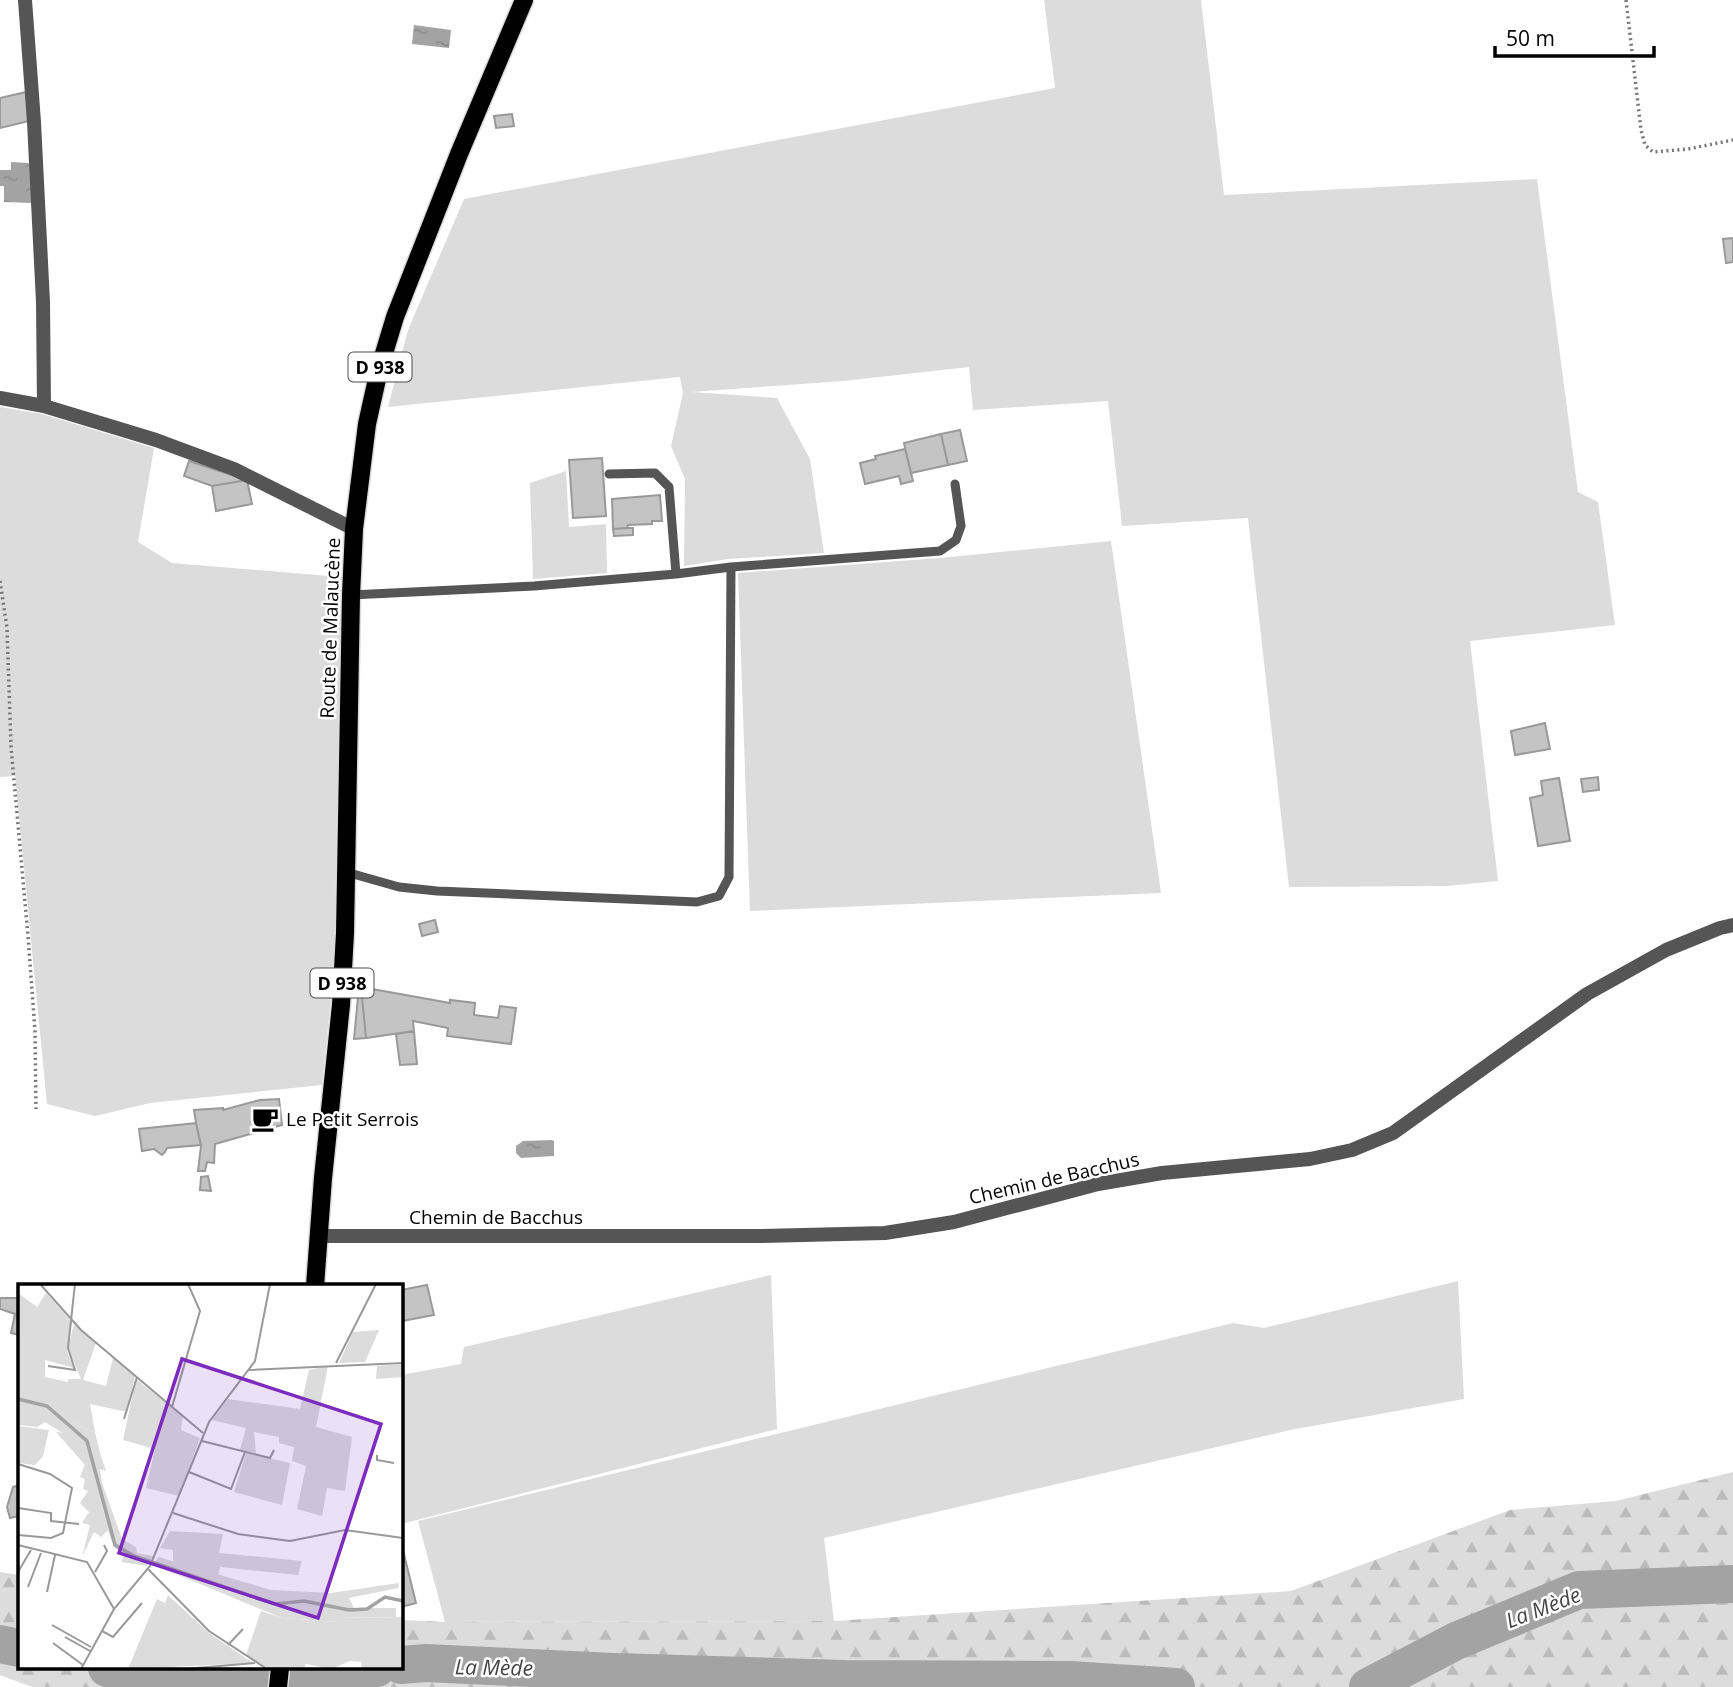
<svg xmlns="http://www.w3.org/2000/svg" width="1733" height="1687" viewBox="0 0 1733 1687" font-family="'Open Sans',sans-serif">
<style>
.green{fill:#dcdcdc}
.forest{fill:url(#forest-firs)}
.water{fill:url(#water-ripples)}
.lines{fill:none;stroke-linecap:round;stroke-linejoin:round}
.river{stroke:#a3a3a3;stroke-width:38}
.building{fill:#c4c4c4;stroke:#999;stroke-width:2}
.primary-casing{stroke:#dbdbdb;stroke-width:21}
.path{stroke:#777;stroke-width:3.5;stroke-dasharray:2 3.5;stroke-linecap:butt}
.lane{stroke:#555;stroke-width:9}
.street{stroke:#555;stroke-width:14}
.primary{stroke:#000;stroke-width:18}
.labels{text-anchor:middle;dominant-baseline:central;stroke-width:5;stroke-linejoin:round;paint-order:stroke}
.shield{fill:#fff;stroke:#4c4c4c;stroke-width:2}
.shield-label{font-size:18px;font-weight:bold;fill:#000}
.street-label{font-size:19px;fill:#000;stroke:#fff}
.poi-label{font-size:19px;fill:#000;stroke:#fff;text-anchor:start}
.water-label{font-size:21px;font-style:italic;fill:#444;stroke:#fff}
.inset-river{fill:none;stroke:#a3a3a3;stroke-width:3.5}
.inset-road{fill:none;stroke:#999;stroke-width:2}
.view{fill:#7b2cbf;fill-opacity:0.15;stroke:#7b2cbf;stroke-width:3.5}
.inset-edge{fill:none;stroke:#000;stroke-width:3.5}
</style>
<defs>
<pattern id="forest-firs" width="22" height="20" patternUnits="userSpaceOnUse" patternTransform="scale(1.75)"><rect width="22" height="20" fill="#dcdcdc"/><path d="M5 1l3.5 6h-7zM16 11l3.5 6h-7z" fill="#bbb"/></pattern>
<pattern id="water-ripples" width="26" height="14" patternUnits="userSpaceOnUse" patternTransform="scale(1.75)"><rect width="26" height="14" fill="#a3a3a3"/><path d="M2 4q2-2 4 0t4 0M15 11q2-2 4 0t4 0" fill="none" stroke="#8b8b8b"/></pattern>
</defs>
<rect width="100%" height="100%" fill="#fff"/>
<path class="green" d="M 1044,0 L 1201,0 L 1224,195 L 1537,179 L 1578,492 L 1598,502 L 1615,625 L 1470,641 L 1498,881 L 1446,886 L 1289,887 L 1248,518 L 1122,526 L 1108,401 L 973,410 L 969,367 L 843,381 L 691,392 L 777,398 L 810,459 L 824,553 L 728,559 L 684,566 L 685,479 L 671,446 L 683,393 L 680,377 L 388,407 L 408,330 L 464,199 L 1055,88 Z
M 0,407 L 42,414 L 154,448 L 138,542 L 172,563 L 342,577 L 334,969 L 322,1085 L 150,1103 L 95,1116 L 47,1104 L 15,776 L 0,777 Z
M 566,471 L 569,527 L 606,524 L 607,573 L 533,579 L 530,483 Z
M 1111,541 L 1161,893 L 750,911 L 738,573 L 940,558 Z
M 771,1275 L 777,1429 L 401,1524 L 401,1375 L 461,1364 L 464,1347 Z
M 1458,1281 L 1464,1399 L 1290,1430 L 824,1538 L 834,1621 L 445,1622 L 418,1521 L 1233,1323 L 1264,1328 Z"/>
<path class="forest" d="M 1733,1472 L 1733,1687 L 308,1687 L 309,1668 L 401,1668 L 401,1620 L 445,1622 L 834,1621 L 1291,1591 L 1510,1510 L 1616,1501 Z
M 0,1572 L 19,1575 L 19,1668 L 262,1668 L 258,1687 L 32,1687 L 0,1675 Z"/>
<path class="water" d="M 414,25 L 451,30 L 449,48 L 412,44 Z
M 11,162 L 28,163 L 32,168 L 32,203 L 4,202 L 4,186 L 0,186 L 0,170 L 11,170 Z
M 552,1140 L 554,1141 L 554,1156 L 521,1158 L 516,1153 L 516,1146 L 523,1141 Z"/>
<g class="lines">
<path class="river" d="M 0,1644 L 19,1648
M 401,1665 L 426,1663 L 614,1672 L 845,1679 L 1070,1680 L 1176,1687
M 107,1668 L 127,1672 L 253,1684 L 377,1668
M 1368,1687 L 1456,1641 L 1579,1590 L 1733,1584"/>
</g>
<path class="building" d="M 26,92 L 29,121 L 0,128 L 0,98 Z
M 512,114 L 514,126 L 496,128 L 494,116 Z
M 1733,238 L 1733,262 L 1726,263 L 1723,239 Z
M 960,430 L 967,461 L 948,465 L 941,434 Z
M 941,434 L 948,465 L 911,473 L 904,443 Z
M 905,449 L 913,481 L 901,484 L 899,476 L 865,484 L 860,463 L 876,459 L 875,456 Z
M 602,458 L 606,516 L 573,518 L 569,460 Z
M 189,461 L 247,480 L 212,486 L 184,476 Z
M 247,480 L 252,504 L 216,511 L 212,486 Z
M 660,495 L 662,521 L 652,521 L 652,524 L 628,525 L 627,528 L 613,529 L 612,499 Z
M 627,528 L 633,528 L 633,535 L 614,536 L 613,529 Z
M 1545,723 L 1550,749 L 1515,755 L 1511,731 Z
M 1598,777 L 1599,790 L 1583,792 L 1581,779 Z
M 1559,778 L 1570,841 L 1538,846 L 1530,798 L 1543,795 L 1541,781 Z
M 435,920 L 438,932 L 422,936 L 419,924 Z
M 359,987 L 361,987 L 366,1038 L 354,1039 Z
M 361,987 L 450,1003 L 450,1000 L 475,1003 L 474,1015 L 498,1018 L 500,1006 L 516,1008 L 511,1044 L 447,1036 L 448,1028 L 413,1021 L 414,1031 L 366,1038 Z
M 414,1031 L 417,1064 L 400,1065 L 396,1034 Z
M 279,1099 L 282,1125 L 215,1144 L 214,1163 L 207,1162 L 205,1171 L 198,1171 L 201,1146 L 196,1123 L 194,1110 L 223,1108 L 223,1110 L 260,1100 Z
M 196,1123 L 201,1145 L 167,1148 L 165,1152 L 162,1155 L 154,1149 L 142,1151 L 139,1129 Z
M 208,1176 L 211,1191 L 200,1190 L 201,1177 Z
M 427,1285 L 434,1315 L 402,1321 L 401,1316 L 401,1290 Z
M 0,1298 L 19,1298 L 19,1335 L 11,1333 L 15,1314 L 0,1309 Z
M 19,1485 L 19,1516 L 10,1518 L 7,1507 L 13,1487 Z
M 401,1542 L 416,1603 L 401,1607 Z"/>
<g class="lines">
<defs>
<path id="primary" d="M 315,1286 L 323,1178 L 341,1005 L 345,933 L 351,595 L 354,529 L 367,424 L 379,370 L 395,317 L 459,154 L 524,0
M 278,1687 L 280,1668"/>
</defs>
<use href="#primary" class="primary-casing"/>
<path class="path" d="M 1626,0 L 1641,130 L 1645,145 L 1653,152 L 1688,149 L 1733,140
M 0,581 L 7,628 L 11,747 L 28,936 L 35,1031 L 36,1109"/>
<path class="lane" d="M 609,474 L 655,473 L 669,487 L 676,574
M 351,595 L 534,586 L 676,574 L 731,567 L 940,551 L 956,540 L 961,526 L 955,484
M 346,872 L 399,887 L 437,891 L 697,902 L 719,896 L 729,877 L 731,567"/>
<path class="street" d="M 25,0 L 34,122 L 43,302 L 44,406
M 0,398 L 44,406 L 156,440 L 234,469 L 354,529
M 320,1236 L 760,1236 L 885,1233 L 954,1222 L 1098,1184 L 1162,1173 L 1310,1159 L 1352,1150 L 1393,1133 L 1587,994 L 1666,950 L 1720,928 L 1733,925"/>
<use href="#primary" class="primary"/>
</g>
<defs>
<symbol id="cafe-bare" viewBox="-9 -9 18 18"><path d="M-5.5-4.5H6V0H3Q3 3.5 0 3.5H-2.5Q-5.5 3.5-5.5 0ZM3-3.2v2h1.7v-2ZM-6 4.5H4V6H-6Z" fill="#000" stroke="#fff" stroke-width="2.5" paint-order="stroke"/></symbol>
</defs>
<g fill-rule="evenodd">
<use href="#cafe-bare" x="246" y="1100" width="38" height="38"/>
</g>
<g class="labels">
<g class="shield">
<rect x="348.5" y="352.5" width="63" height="29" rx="5"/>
<rect x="310.5" y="968.5" width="63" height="29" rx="5"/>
</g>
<g class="shield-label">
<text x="380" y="367">D 938</text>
<text x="342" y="983">D 938</text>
</g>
<g class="street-label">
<text transform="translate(330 628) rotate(-88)">Route de Malaucène</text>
<text transform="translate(1054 1178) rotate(-13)">Chemin de Bacchus</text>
<text x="496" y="1217">Chemin de Bacchus</text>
</g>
<g class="poi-label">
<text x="286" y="1119">Le Petit Serrois</text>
</g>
<g class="water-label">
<text transform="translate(1543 1607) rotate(-21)">La Mède</text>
<text transform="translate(494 1667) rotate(1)">La Mède</text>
</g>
</g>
<g transform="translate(18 1284)">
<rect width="385" height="385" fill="#fff"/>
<path d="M 0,9 L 19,23 L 28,9 L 54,38 L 49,67 L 56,84 L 27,76 L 27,93 L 50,98 L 50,95 L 63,95 L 50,64 L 56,40 L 78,59 L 65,96 L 88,102 L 95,74 L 117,92 L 109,128 L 72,120 L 77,148 L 60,142 L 33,114 L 0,105 ZM 361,46 L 347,78 L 321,79 L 335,48 ZM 385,80 L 385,93 L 358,95 L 359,82 ZM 310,82 L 298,143 L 334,153 L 327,207 L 309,204 L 304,232 L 279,225 L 288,182 L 274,177 L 276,163 L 261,159 L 261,153 L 236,148 L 238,169 L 222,166 L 228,144 L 194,136 L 210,115 L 282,125 L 291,86 ZM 118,95 L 165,132 L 163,146 L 182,154 L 161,212 L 128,204 L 137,165 L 105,156 ZM 0,142 L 31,146 L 25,172 L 17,181 L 0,179 ZM 38,148 L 61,150 L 82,169 L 88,187 L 82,185 L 84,199 L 70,194 L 67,181 ZM 228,169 L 272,179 L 264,221 L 216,208 ZM 152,247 L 205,250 L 201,269 L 284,277 L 280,291 L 202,283 L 200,293 L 155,278 L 155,266 L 142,264 ZM 150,311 L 191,349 L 235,379 L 110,385 L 139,315 L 147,319 ZM 243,327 L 264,334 L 320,338 L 321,334 L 385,333 L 385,385 L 344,385 L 343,378 L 332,377 L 313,385 L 288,380 L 286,385 L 251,385 L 228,371 Z" fill="#dcdcdc"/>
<path d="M 7,104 L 34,114 L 60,142 L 77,148 L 82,169 L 79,175 L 61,150 L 56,156 L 27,138 L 19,143 L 0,141 L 0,105 ZM 67,180 L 70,194 L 84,199 L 104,255 L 118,263 L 119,269 L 135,272 L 129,282 L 103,278 L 106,272 L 96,263 L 90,246 L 83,253 L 76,248 L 64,273 L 72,241 L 64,239 L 71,228 L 62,219 L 70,207 L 65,205 L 67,195 L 62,193 ZM 140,273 L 253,306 L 313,309 L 381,299 L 380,304 L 331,314 L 336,324 L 378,324 L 378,333 L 321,334 L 321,338 L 264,334 L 136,281 Z" fill="#dcdcdc"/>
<path class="inset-river" d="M 0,115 L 29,122 L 69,157 L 97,261 L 116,272 L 257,320 L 286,317 L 331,326 L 349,325 L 367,313 L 385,317"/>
<path class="inset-road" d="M 22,0 L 63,46 L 185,149M 318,79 L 358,0M 30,82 L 57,86 L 50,64 L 57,0M 231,86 L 385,79M 154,123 L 182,27 L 170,0M 106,135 L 119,93M 184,157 L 252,174 L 256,166M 359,171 L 359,176 L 376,179M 0,180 L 32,190 L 54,204 L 45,249 L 33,254 L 0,251M 171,188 L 213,205 L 227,168M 0,224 L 33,229 L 33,237 L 61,240M 155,229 L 220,250 L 272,257 L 327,246 L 385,254M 0,261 L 69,278 L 96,325M 130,285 L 191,347 L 249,385M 0,288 L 13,266M 77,288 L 89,267 L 86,261M 10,303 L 23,269M 29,308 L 37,271M 34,341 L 73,363M 84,347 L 95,353 L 124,319M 47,353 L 72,367M 35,359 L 65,381M 210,361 L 225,345M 63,385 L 96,325 L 132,282 L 191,138 L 237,77 L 252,0M 166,385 L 237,379"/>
<path class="view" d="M 164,75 L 363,140 L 300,334 L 101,269 Z"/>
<rect width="385" height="385" class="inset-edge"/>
</g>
<path d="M1495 46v10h159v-10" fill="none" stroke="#000000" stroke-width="3.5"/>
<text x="1506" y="46" font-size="21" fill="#000000" stroke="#ffffff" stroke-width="5" paint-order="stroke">50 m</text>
</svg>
